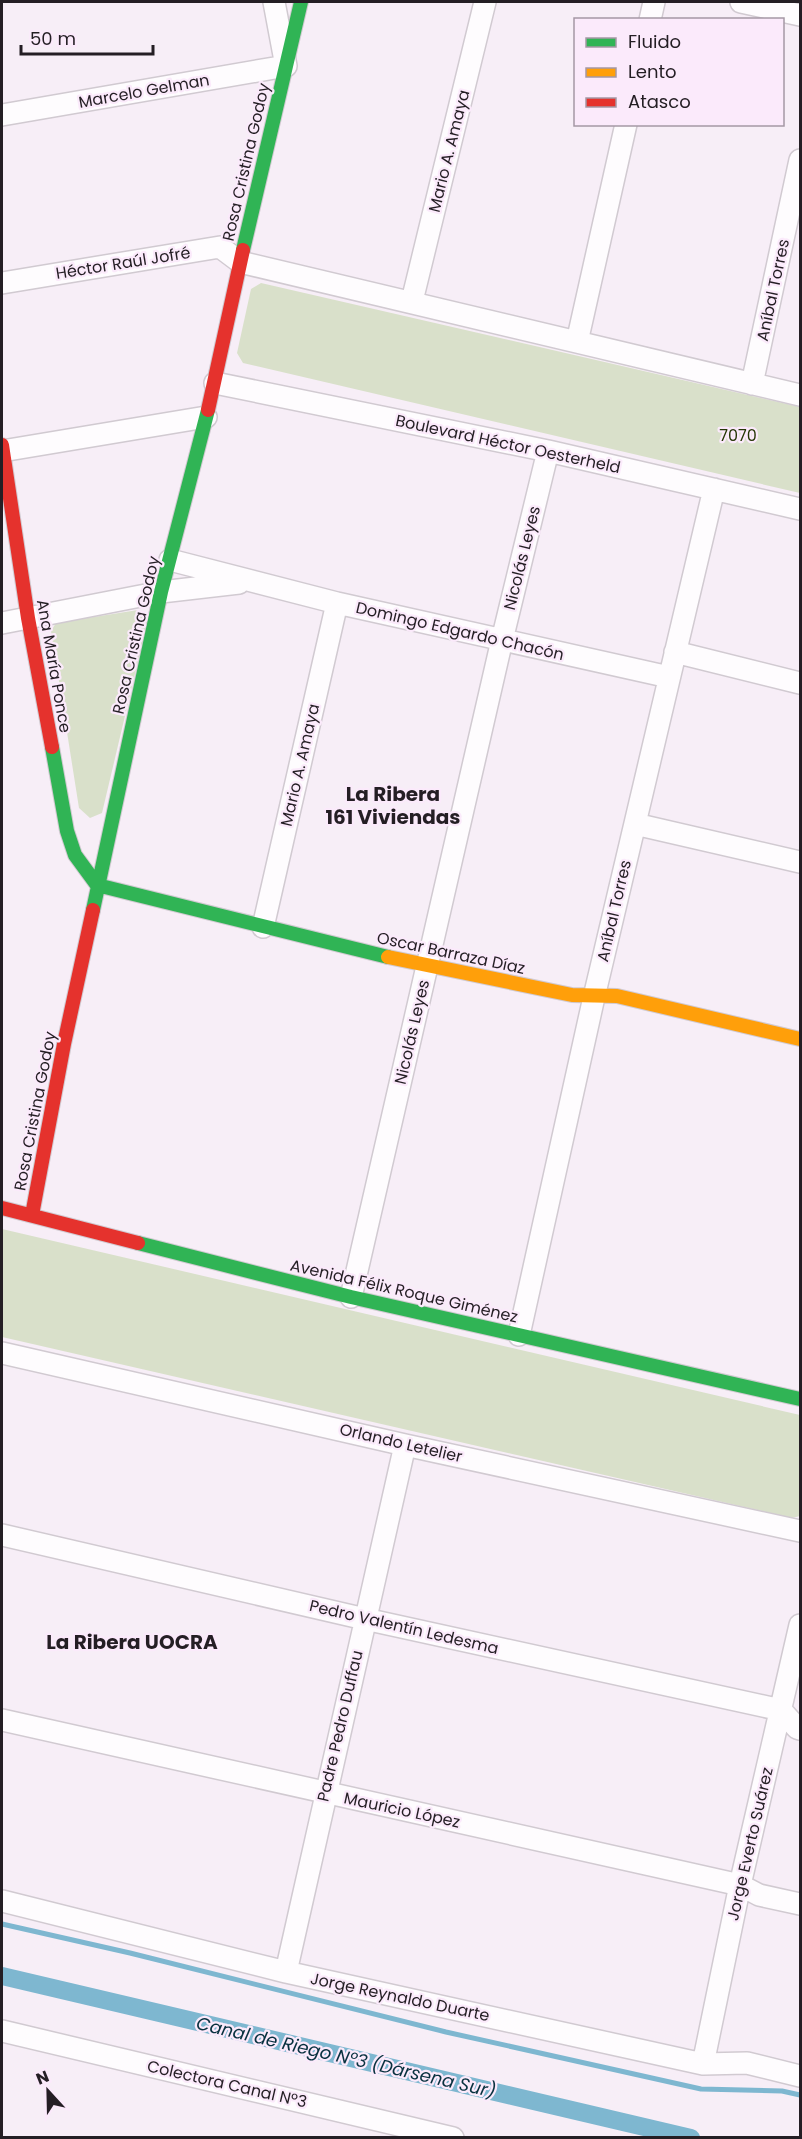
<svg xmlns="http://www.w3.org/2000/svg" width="802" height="2139" viewBox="0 0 802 2139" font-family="Poppins,sans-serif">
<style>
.green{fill:#d9e0ca}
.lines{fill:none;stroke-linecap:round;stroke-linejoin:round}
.stream{stroke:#7eb7d0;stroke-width:5}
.canal{stroke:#7eb7d0;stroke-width:18}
.street-casing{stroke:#d1cad1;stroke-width:24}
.fast-casing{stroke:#d1cad1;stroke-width:16}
.slow-casing{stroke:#d1cad1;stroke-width:16}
.jam-casing{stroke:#d1cad1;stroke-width:16}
.street{stroke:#fefcfe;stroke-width:21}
.fast{stroke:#30b455;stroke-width:14}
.slow{stroke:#ff9f0a;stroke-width:14}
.jam{stroke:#e5322d;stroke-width:14}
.labels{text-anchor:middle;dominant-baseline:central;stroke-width:4.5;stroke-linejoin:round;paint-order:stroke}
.street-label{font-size:16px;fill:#241e24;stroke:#fbeafb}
.park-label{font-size:16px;fill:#253605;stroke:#fbeafb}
.water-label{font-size:18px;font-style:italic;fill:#08313f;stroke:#fbeafb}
.quarter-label{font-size:20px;font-weight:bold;fill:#241e24;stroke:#fbeafb}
</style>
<rect width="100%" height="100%" fill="#f7eef7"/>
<path class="green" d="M 261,283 L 800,407 L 800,493 L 243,363 L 237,353 L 251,289 Z
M 138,610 L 147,623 L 102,813 L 90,818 L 79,808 L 51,631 L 56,623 Z
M 2,1229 L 800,1415 L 800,1516 L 792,1518 L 2,1337 Z"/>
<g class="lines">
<path class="stream" d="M 2,1924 L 130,1953 L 446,2032 L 701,2089 L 782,2091 L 800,2095"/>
<path class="canal" d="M 2,1976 L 691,2138"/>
<defs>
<path id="street" d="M 741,2 L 800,15
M 650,20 L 654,2
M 2,115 L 286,66 L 274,2
M 2,283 L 220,247 L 240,262 L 800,395
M 412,301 L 485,2
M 577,342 L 626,124
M 215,383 L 548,451 L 800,509
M 752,384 L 800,160
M 2,451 L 206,417
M 170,560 L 337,603 L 669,677
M 2,623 L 161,592 L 239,583
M 675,652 L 800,683
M 635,824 L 800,862
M 263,927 L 337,603
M 351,1297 L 502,640 L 548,451
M 519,1335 L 594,997 L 714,489
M 2,1353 L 405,1445 L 800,1531
M 2,1535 L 365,1619 L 781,1710 L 797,1728 L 800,1729
M 2,1720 L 740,1885 L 759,1895 L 800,1904
M 2,1901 L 286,1972 L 703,2064 L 747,2063 L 800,2076
M 286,1972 L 405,1445
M 2,2031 L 453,2138
M 703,2064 L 740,1885 L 800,1625"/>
<path id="fast" d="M 243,250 L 301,2
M 52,747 L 67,831 L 75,855 L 97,885 L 388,957
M 93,910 L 161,592 L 208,410
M 138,1243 L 351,1297 L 800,1399"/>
<path id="slow" d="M 388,957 L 572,995 L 617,996 L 800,1039"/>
<path id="jam" d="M 208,410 L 243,250
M 2,445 L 28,618 L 52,747
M 2,1208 L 138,1243
M 32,1215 L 64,1044 L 93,910"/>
</defs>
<use href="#street" class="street-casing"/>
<use href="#fast" class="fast-casing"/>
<use href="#slow" class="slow-casing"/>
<use href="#jam" class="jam-casing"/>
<use href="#street" class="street"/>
<use href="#fast" class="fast"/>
<use href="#slow" class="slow"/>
<use href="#jam" class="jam"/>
</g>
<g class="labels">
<g class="street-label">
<text transform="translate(144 91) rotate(-10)">Marcelo Gelman</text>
<text transform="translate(449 151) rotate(-76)">Mario A. Amaya</text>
<text transform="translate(246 162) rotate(-77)">Rosa Cristina Godoy</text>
<text transform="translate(123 263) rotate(-9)">Héctor Raúl Jofré</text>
<text transform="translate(773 290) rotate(-78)">Aníbal Torres</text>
<text transform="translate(508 444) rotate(12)">Boulevard Héctor Oesterheld</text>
<text transform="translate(522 558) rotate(-76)">Nicolás Leyes</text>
<text transform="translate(460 631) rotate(13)">Domingo Edgardo Chacón</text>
<text transform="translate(136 635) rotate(-77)">Rosa Cristina Godoy</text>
<text transform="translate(54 666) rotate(80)">Ana María Ponce</text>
<text transform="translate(300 765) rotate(-77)">Mario A. Amaya</text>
<text transform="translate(614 911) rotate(-77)">Aníbal Torres</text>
<text transform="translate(451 953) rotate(12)">Oscar Barraza Díaz</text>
<text transform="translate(412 1032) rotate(-77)">Nicolás Leyes</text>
<text transform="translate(35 1111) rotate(-79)">Rosa Cristina Godoy</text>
<text transform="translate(404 1291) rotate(13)">Avenida Félix Roque Giménez</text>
<text transform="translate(401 1443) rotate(13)">Orlando Letelier</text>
<text transform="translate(404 1627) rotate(13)">Pedro Valentín Ledesma</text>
<text transform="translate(340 1726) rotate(-77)">Padre Pedro Duffau</text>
<text transform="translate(402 1810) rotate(12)">Mauricio López</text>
<text transform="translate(750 1844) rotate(-77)">Jorge Everto Suárez</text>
<text transform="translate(400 1997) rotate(12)">Jorge Reynaldo Duarte</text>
<text transform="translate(227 2084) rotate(13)">Colectora Canal Nº3</text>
</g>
<g class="park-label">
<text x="738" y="435">7070</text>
</g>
<g class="water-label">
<text transform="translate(346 2057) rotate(13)">Canal de Riego Nº3 (Dársena Sur)</text>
</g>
<g class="quarter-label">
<text x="393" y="794">La Ribera<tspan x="393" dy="23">161 Viviendas</tspan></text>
<text x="132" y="1642">La Ribera UOCRA</text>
</g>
</g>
<rect width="802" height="2139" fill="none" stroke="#241e24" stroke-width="6"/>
<rect x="574" y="18" width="210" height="108" fill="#fbeafb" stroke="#a598a5" stroke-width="1.5"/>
<rect x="586" y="38" width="30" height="9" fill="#30b455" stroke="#a598a5" stroke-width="1.5"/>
<text x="628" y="48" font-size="18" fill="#241e24">Fluido</text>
<rect x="586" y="68" width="30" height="9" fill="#ff9f0a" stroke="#a598a5" stroke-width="1.5"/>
<text x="628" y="78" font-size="18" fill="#241e24">Lento</text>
<rect x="586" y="98" width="30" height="9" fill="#e5322d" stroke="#a598a5" stroke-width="1.5"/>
<text x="628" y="108" font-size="18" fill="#241e24">Atasco</text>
<g transform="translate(48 2091) rotate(338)" stroke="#fbeafb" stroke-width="4.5" paint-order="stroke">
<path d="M0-4.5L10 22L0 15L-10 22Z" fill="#241e24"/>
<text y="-9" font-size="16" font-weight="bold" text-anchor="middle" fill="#241e24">N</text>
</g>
<path d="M21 45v9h132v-9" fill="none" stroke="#241e24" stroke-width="3"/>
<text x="30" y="45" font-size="18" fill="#241e24" stroke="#fbeafb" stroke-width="4.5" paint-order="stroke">50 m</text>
</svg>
